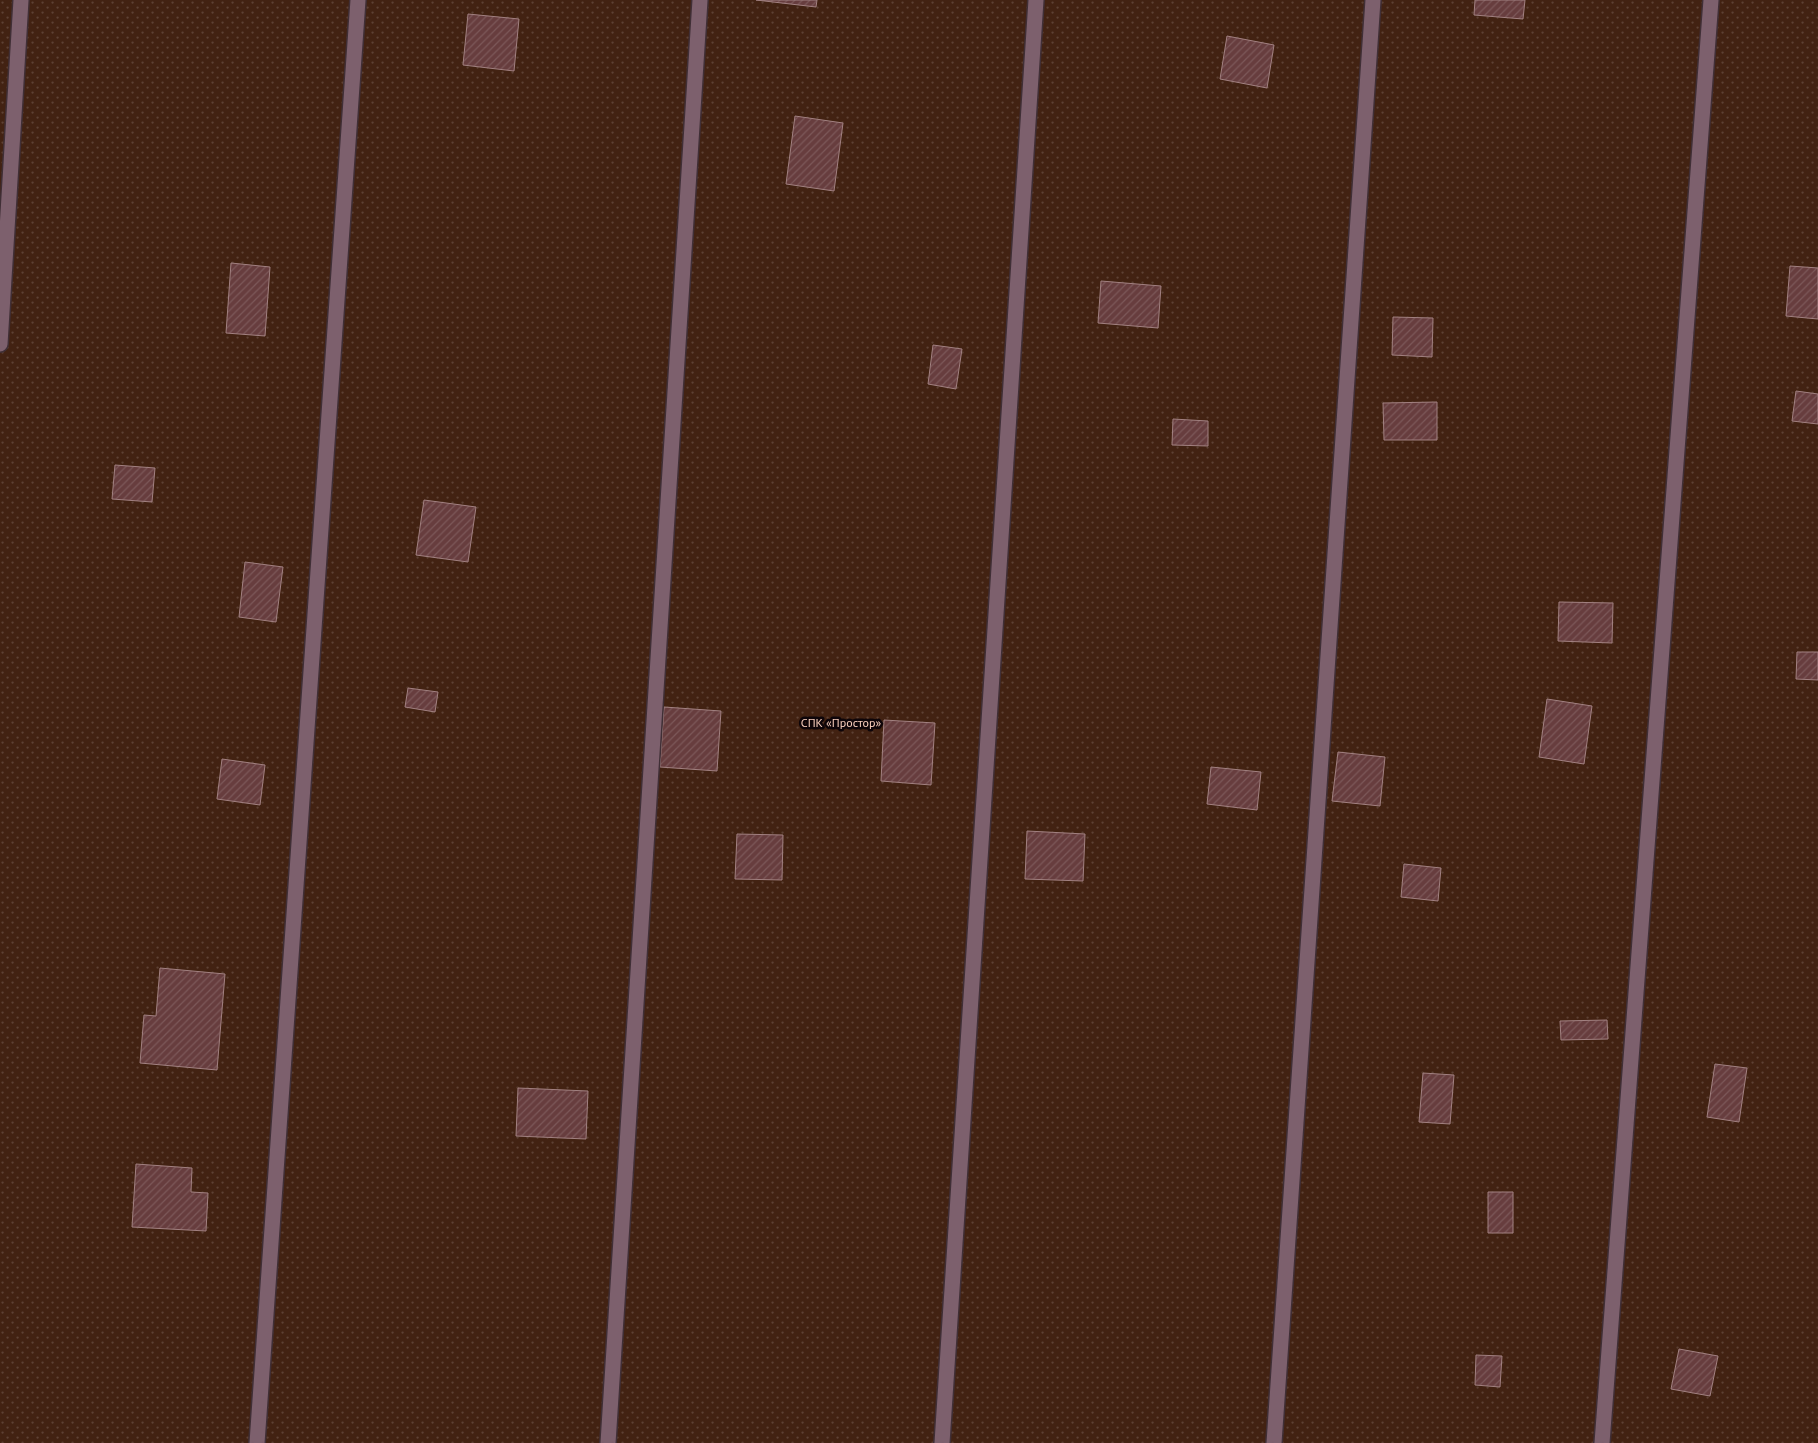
<svg xmlns="http://www.w3.org/2000/svg" width="1818" height="1443" viewBox="0 0 1818 1443" font-family="'PT Sans',sans-serif">
<style>
.garden{fill:url(#garden-dots)}
.building{fill:url(#building-hatch);stroke:#a28181}
.lines{fill:none;stroke-linecap:round;stroke-linejoin:round}
.minor-casing{stroke:#402f36;stroke-width:18}
.minor{stroke:#7d606d;stroke-width:15}
.labels{text-anchor:middle;dominant-baseline:central;stroke-width:5;stroke-linejoin:round;paint-order:stroke}
.park-label{font-size:12px;fill:#facfbd;stroke:#0e0509}
</style>
<defs>
<pattern id="garden-dots" width="8" height="8" patternUnits="userSpaceOnUse" patternTransform="scale(1.25)"><rect width="8" height="8" fill="#422212"/><path d="M2 2h.1M6 6h.1" fill="none" stroke="#5d4134" stroke-width="1.8" stroke-linecap="round"/></pattern>
<pattern id="building-hatch" width="6" height="6" patternUnits="userSpaceOnUse" patternTransform="scale(1.25)"><rect width="6" height="6" fill="#673d3e"/><path d="M-1 1l2-2M0 6l6-6M5 7l2-2" fill="none" stroke="#7c5859"/></pattern>
</defs>
<rect width="100%" height="100%" fill="#2c1520"/>
<path class="garden" d="M 0,0 L 1818,0 L 1818,1443 L 0,1443 Z"/>
<path class="building" d="M 756,0 L 817,0 L 816,7 Z
M 1475,0 L 1525,0 L 1523,19 L 1474,15 Z
M 468,14 L 519,19 L 514,71 L 463,65 Z
M 1227,36 L 1274,45 L 1267,88 L 1220,79 Z
M 795,116 L 843,123 L 834,191 L 786,184 Z
M 231,263 L 270,267 L 265,336 L 226,333 Z
M 1790,266 L 1818,268 L 1818,319 L 1786,316 Z
M 1101,281 L 1161,286 L 1158,328 L 1098,323 Z
M 1393,317 L 1433,318 L 1432,357 L 1392,355 Z
M 933,345 L 962,349 L 956,389 L 928,384 Z
M 1796,391 L 1818,394 L 1818,424 L 1792,421 Z
M 1437,402 L 1437,440 L 1384,440 L 1383,403 Z
M 1173,419 L 1208,421 L 1208,446 L 1172,445 Z
M 115,465 L 155,468 L 152,502 L 112,499 Z
M 424,500 L 476,507 L 468,562 L 416,555 Z
M 245,562 L 283,567 L 276,622 L 239,617 Z
M 1559,602 L 1613,603 L 1612,643 L 1558,641 Z
M 1797,652 L 1818,652 L 1818,680 L 1796,679 Z
M 408,688 L 438,692 L 435,712 L 405,707 Z
M 1547,699 L 1592,706 L 1584,764 L 1539,757 Z
M 664,707 L 721,711 L 717,771 L 660,767 Z
M 884,720 L 935,723 L 931,785 L 881,781 Z
M 1338,752 L 1385,757 L 1380,806 L 1332,801 Z
M 222,759 L 265,765 L 260,805 L 217,799 Z
M 1211,767 L 1261,772 L 1257,810 L 1207,804 Z
M 1027,831 L 1085,834 L 1083,881 L 1025,879 Z
M 737,834 L 783,835 L 782,880 L 735,879 Z
M 1404,864 L 1441,868 L 1438,901 L 1401,897 Z
M 160,968 L 225,974 L 217,1070 L 140,1063 L 144,1015 L 156,1016 Z
M 1607,1020 L 1608,1039 L 1561,1040 L 1560,1021 Z
M 1715,1064 L 1747,1068 L 1739,1122 L 1707,1117 Z
M 1423,1073 L 1454,1075 L 1450,1124 L 1419,1122 Z
M 518,1088 L 588,1091 L 586,1139 L 516,1136 Z
M 136,1164 L 192,1168 L 191,1192 L 208,1193 L 206,1231 L 132,1227 Z
M 1488,1192 L 1513,1192 L 1513,1233 L 1488,1233 Z
M 1679,1349 L 1718,1356 L 1710,1396 L 1671,1389 Z
M 1476,1355 L 1502,1356 L 1500,1387 L 1475,1385 Z"/>
<g class="lines">
<defs>
<path id="minor" d="M 0,344 L 21,0
M 257,1443 L 358,0
M 608,1443 L 700,0
M 942,1443 L 1036,0
M 1274,1443 L 1373,0
M 1602,1443 L 1711,0"/>
</defs>
<use href="#minor" class="minor-casing"/>
<use href="#minor" class="minor"/>
</g>
<g class="labels">
<g class="park-label">
<text x="841" y="722">СПК «Простор»</text>
</g>
</g>
</svg>
